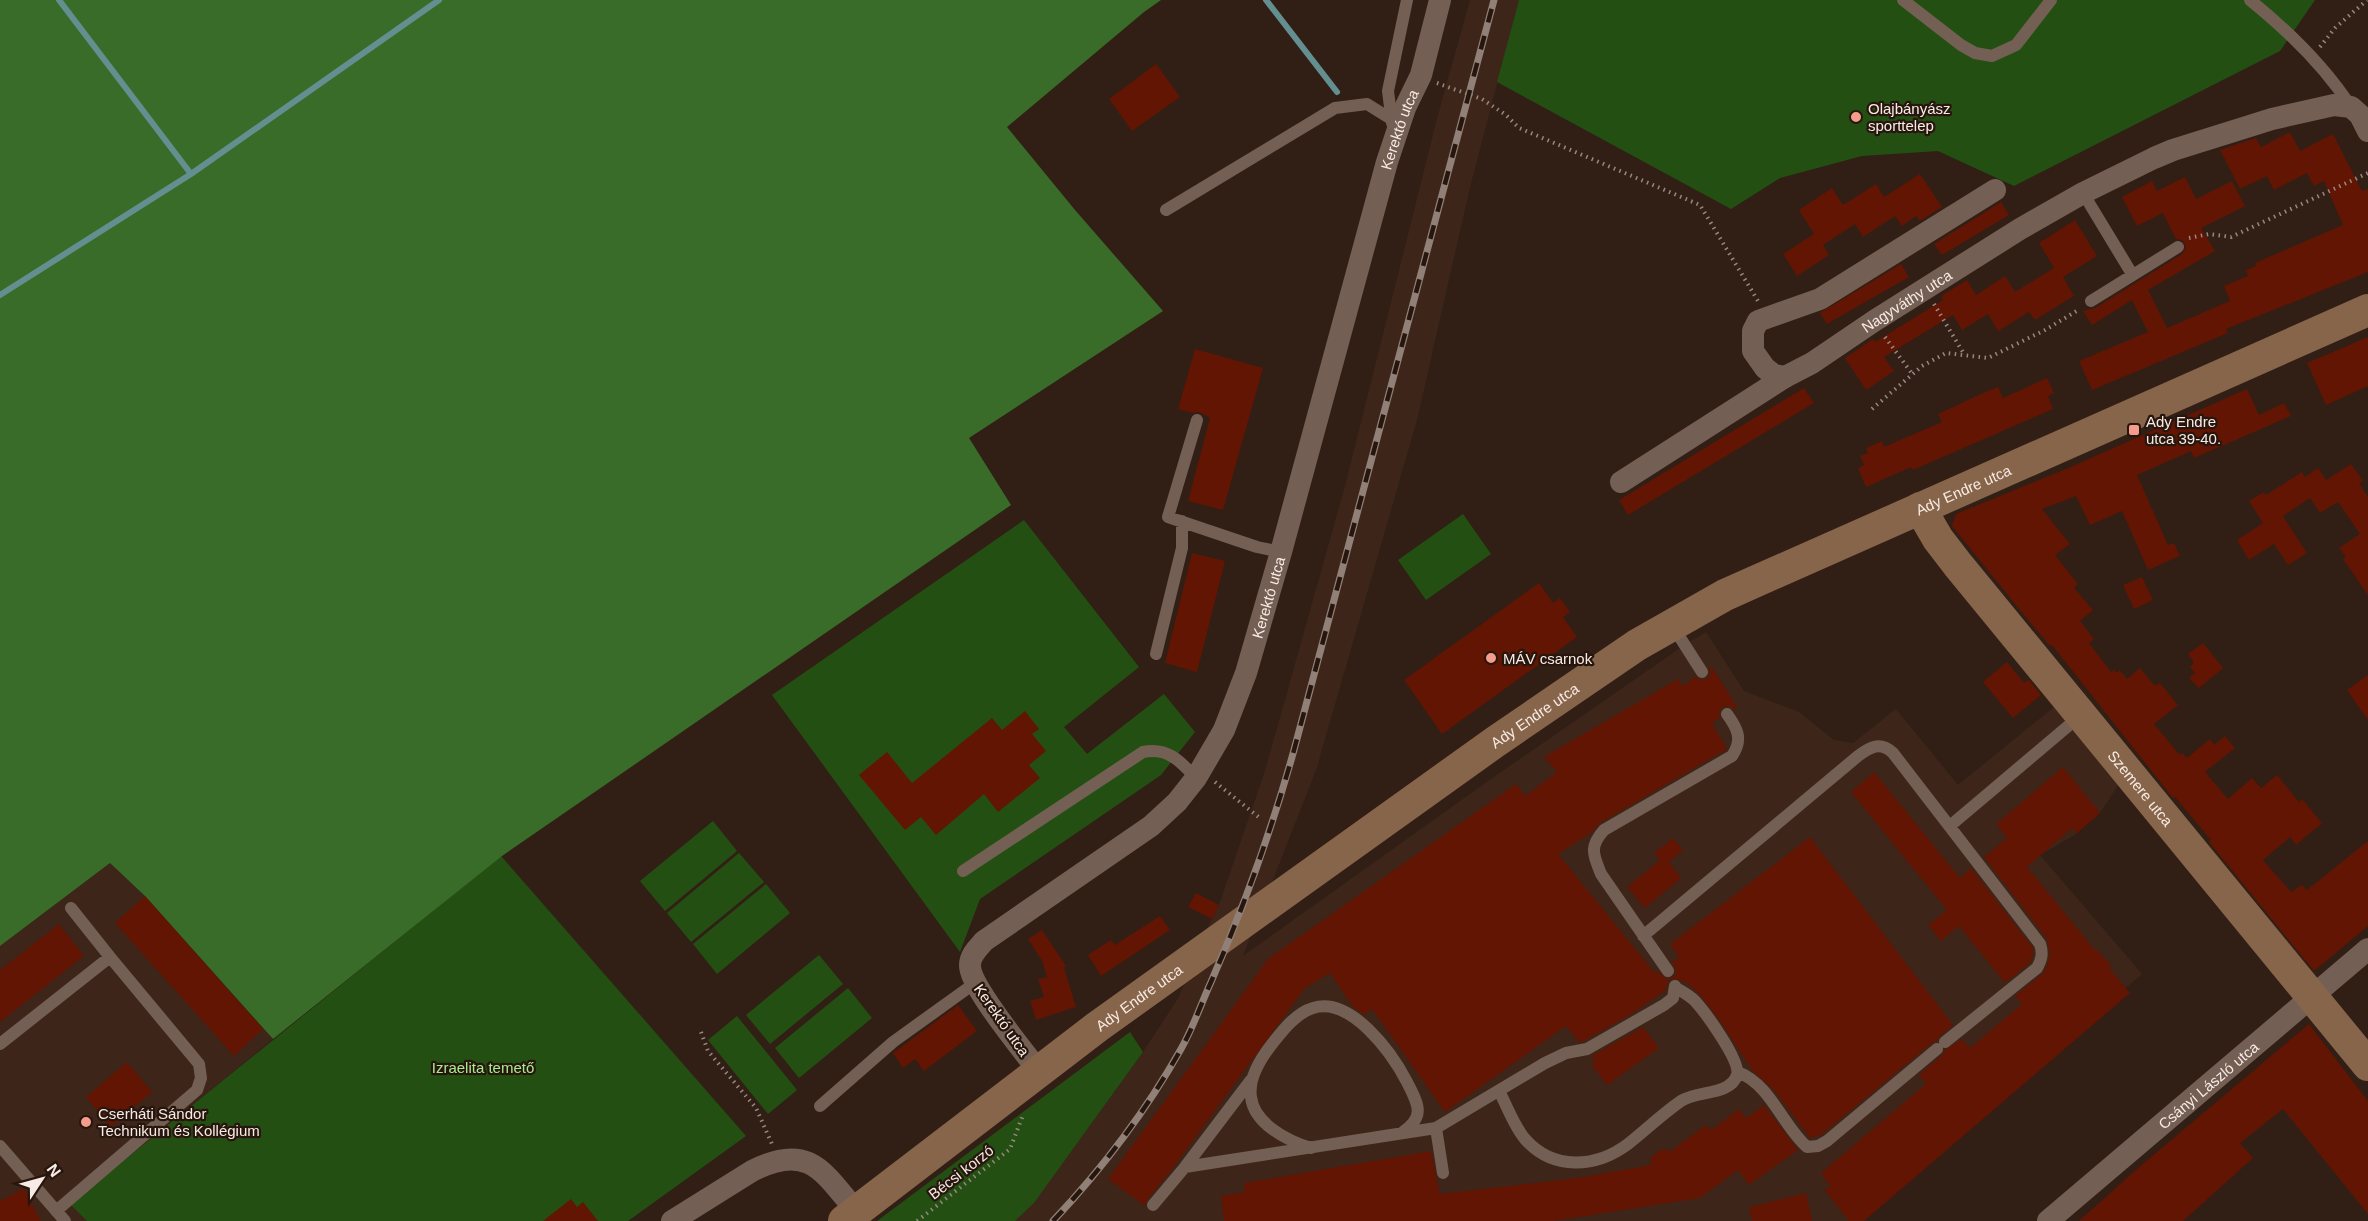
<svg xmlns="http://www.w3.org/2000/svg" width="2368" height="1221" viewBox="0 0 2368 1221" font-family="Arial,sans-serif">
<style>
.built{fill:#3d2619}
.green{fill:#235012}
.forest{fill:#3a6c29}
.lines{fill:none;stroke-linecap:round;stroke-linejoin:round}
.stream{stroke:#648f91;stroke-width:6}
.building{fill:#611502}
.path{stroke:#978880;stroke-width:4;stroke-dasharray:1.5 4.5;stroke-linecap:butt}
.lane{stroke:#745f54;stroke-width:12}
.street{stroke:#745f54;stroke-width:22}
.secondary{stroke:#87654a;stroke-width:32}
.rail-casing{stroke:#908078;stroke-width:7}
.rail{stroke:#27160d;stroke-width:4.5;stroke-dasharray:14;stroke-linecap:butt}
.poi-dot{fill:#f49d8d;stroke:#27160d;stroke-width:2}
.labels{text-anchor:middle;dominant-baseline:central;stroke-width:4.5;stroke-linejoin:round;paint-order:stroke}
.poi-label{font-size:15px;fill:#f8ebe5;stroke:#27160d;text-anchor:start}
.street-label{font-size:15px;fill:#f8ebe5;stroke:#27160d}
.park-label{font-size:15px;fill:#a6ec8f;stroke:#27160d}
</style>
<rect width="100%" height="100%" fill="#311f16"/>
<path class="built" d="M 1470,0 L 1519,0 L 1470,187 L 1417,420 L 1316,770 L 1243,956 L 1491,779 L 1686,644 L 1706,632 L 1744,691 L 1799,712 L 1834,740 L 1853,743 L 1896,709 L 1958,785 L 2054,707 L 2119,784 L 2100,813 L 2076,834 L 2040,855 L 2142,974 L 1936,1150 L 1859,1221 L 1015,1221 L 1034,1203 L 1143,1052 L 1179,997 L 1202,938 L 1219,905 L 1265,771 L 1345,486 L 1438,115 Z
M 110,863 L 145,896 L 273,1039 L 71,1204 L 87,1221 L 0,1221 L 0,946 Z"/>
<path class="green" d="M 1519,0 L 2315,0 L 2280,51 L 2014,186 L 1938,151 L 1862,156 L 1780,178 L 1731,209 L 1497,82 Z
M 1463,514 L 1491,554 L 1426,600 L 1398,560 Z
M 1024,520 L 1139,667 L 1064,727 L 1087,754 L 1164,694 L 1195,732 L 1161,775 L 980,899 L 960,952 L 772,695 Z
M 713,821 L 737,851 L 665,911 L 640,881 Z
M 739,853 L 764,882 L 691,942 L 667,913 Z
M 501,856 L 746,1136 L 628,1221 L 87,1221 L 70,1204 Z
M 766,884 L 790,913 L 717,974 L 693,944 Z
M 819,955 L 843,984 L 770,1044 L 746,1015 Z
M 848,988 L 872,1018 L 799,1078 L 775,1048 Z
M 737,1016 L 797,1090 L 768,1114 L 708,1040 Z
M 1130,1032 L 1143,1052 L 1034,1203 L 1015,1221 L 877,1221 Z"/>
<path class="forest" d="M 0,0 L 1161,0 L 1144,12 L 1007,127 L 1075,210 L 1163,311 L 969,438 L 1011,505 L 502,856 L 273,1039 L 145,896 L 110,863 L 0,946 Z"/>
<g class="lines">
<path class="stream" d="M 59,0 L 191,174
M 1266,0 L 1337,92
M 0,295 L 191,174 L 439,0"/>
</g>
<path class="building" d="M 1156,64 L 1180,97 L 1132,131 L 1109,99 Z
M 2290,132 L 2300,151 L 2333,134 L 2362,191 L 2368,189 L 2368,272 L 2226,329 L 2228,333 L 2092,390 L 2079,361 L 2148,332 L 2132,300 L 2092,325 L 2083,311 L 2095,308 L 2182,254 L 2186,247 L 2182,240 L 2176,239 L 2163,213 L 2137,226 L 2122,197 L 2152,181 L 2157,191 L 2185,177 L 2196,199 L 2232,181 L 2245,206 L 2201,228 L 2215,251 L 2148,290 L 2167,328 L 2230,301 L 2224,286 L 2248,276 L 2246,270 L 2256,266 L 2255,263 L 2343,225 L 2324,181 L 2314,186 L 2307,173 L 2274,190 L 2267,176 L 2240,189 L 2220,150 L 2256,138 L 2261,147 Z
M 1920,174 L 1942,207 L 1920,221 L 1916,216 L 1902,226 L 1895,216 L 1863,237 L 1855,224 L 1823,245 L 1829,255 L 1797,276 L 1783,254 L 1814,234 L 1799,210 L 1832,188 L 1843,205 L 1876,184 L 1884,197 Z
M 2001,202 L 2009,215 L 1942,255 L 1934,244 Z
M 2075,220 L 2097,256 L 2063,277 L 2074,296 L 2035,320 L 2029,312 L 1998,331 L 1988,314 L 1962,330 L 1953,315 L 1884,357 L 1894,371 L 1866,390 L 1845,358 L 1873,339 L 1875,342 L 1943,300 L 1941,296 L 1967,280 L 1976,295 L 2005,276 L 2015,292 L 2054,268 L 2039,243 Z
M 1901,264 L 1909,277 L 1827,324 L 1820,313 Z
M 2368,337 L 2368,386 L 2326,405 L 2307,363 Z
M 1195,349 L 1263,368 L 1223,510 L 1188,501 L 1210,418 L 1199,412 L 1193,413 L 1178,409 Z
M 2047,378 L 2054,393 L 2048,396 L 2053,409 L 1913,470 L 1911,467 L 1866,487 L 1858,468 L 1864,465 L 1860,456 L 1868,453 L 1866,448 L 1882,441 L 1884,447 L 1942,422 L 1938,414 L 1983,393 L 1998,387 L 2003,398 Z
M 1804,388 L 1814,403 L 1628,515 L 1619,500 Z
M 2247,389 L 2259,415 L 2284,403 L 2291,416 L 2194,458 L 2191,451 L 2137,475 L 2168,545 L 2174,543 L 2180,556 L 2148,570 L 2122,511 L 2090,525 L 2076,496 L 2042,509 L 2070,544 L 2055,555 L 2078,584 L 2074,588 L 2093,610 L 2080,621 L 2094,639 L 2089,643 L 2111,672 L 2114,670 L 2117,673 L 2120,670 L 2127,679 L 2140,668 L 2155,686 L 2160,683 L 2178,705 L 2154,724 L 2180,755 L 2182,753 L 2187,758 L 2210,739 L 2214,745 L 2225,736 L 2235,748 L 2205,772 L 2228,799 L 2252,778 L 2261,788 L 2277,775 L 2299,802 L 2302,799 L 2322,823 L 2296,845 L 2290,837 L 2263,860 L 2291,892 L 2302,885 L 2307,890 L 2368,841 L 2368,926 L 2314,971 L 2209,842 L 2211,840 L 2175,797 L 2173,798 L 2052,645 L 2050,646 L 2020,610 L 1952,526 L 1956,514 L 2066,469 Z
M 2351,464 L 2363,481 L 2359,483 L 2368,497 L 2368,595 L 2343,559 L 2346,557 L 2339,548 L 2360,534 L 2338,502 L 2320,513 L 2310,498 L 2283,516 L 2307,553 L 2288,565 L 2274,544 L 2249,560 L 2237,540 L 2263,523 L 2249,501 L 2264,492 L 2266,495 L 2302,472 L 2305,477 L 2318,468 L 2326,480 Z
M 1192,553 L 1225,561 L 1197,672 L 1165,663 Z
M 2142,577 L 2153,600 L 2134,609 L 2123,585 Z
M 1539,583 L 1553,603 L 1560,598 L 1570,612 L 1563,617 L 1577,637 L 1442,734 L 1404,680 Z
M 2203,643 L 2223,668 L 2199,688 L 2189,678 L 2195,673 L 2190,667 L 2194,663 L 2188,654 Z
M 2007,662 L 2024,683 L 2029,680 L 2041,695 L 2013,718 L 1983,682 Z
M 1712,667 L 1737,707 L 1734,710 L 1730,706 L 1723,707 L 1719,711 L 1720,718 L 1712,723 L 1727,749 L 1600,823 L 1591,833 L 1558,854 L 1655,973 L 1658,971 L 1664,978 L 1668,979 L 1676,974 L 1676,970 L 1672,962 L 1679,957 L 1670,944 L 1810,837 L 1953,1025 L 1940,1036 L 1937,1041 L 1932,1043 L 1821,1135 L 1810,1138 L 1774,1090 L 1752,1070 L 1720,1021 L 1701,996 L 1687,983 L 1673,978 L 1668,981 L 1666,990 L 1633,1013 L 1584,1041 L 1579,1042 L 1566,1026 L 1445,1112 L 1372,1009 L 1364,1015 L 1353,1007 L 1330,973 L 1305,988 L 1169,1173 L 1147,1200 L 1145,1206 L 1108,1179 L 1268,959 L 1516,784 L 1525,796 L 1557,772 L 1544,757 L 1678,679 L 1683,686 L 1695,677 L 1702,680 L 1706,679 L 1710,675 L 1709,668 Z
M 2368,675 L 2368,720 L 2347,690 Z
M 1025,711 L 1039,729 L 1032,734 L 1046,751 L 1029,765 L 1040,778 L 998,812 L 984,794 L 936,835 L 921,817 L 905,830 L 859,775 L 887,752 L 912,783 L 992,718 L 1002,730 Z
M 2063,767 L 2100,813 L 2076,834 L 2072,828 L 2027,867 L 2095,950 L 2096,949 L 2112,966 L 2109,968 L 2130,993 L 1864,1221 L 1849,1221 L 1824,1189 L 1831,1187 L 1821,1173 L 1926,1084 L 1919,1075 L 1942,1055 L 1945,1050 L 1962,1039 L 1970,1048 L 2022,1004 L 2015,996 L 2042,974 L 2046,968 L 2050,954 L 2047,939 L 1984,857 L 2007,838 L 1996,824 Z
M 1874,772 L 1960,878 L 1971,868 L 2033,948 L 2033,955 L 2030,963 L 2005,983 L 1959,926 L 1941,941 L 1928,925 L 1947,910 L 1851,792 Z
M 1673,838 L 1683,850 L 1669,862 L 1681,878 L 1645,908 L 1627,887 L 1660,860 L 1654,853 Z
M 1196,893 L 1219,905 L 1212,919 L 1188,907 Z
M 145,896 L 263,1029 L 234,1056 L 115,923 Z
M 1160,916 L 1170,930 L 1101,976 L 1088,955 L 1111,940 L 1115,945 Z
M 59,924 L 84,956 L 0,1022 L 0,970 Z
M 1042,930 L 1066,966 L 1064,968 L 1076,1007 L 1036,1020 L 1030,1001 L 1044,997 L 1038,979 L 1047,977 L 1042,961 L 1028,939 Z
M 958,1005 L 977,1031 L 924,1071 L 915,1059 L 903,1068 L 893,1053 Z
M 2309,1024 L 2368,1101 L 2368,1214 L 2283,1109 L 2240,1143 L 2253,1158 L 2183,1221 L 2079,1221 L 2138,1168 Z
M 1643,1027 L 1659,1048 L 1607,1085 L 1591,1064 L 1596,1061 L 1591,1056 Z
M 127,1062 L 152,1092 L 111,1127 L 86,1097 Z
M 1764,1105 L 1798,1150 L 1749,1185 L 1738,1170 L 1700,1198 L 1553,1221 L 1224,1221 L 1221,1196 L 1245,1192 L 1244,1183 L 1431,1151 L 1440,1194 L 1577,1178 L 1651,1165 L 1650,1158 L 1664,1148 L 1669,1152 L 1706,1125 L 1711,1130 L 1739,1109 L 1746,1118 Z
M 24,1188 L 41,1221 L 0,1221 L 0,1201 Z
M 1806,1193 L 1812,1221 L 1752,1221 L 1749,1207 Z
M 571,1199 L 577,1207 L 583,1202 L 598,1221 L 543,1221 Z"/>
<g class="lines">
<path class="path" d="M 2320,47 L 2335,28 L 2367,0
M 1437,83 L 1482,99 L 1506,115 L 1519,128 L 1700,205 L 1758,301
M 2189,238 L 2209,234 L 2231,237 L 2368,173
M 1934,304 L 1964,354
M 1885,337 L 1913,375
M 1872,409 L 1922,366 L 1946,353 L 1988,358 L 2045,330 L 2080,309
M 1215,782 L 1261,819
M 701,1032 L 708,1051 L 756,1108 L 772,1144
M 917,1221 L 1010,1149 L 1023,1115"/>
<path class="lane" d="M 1903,0 L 1961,45 L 1975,53 L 1992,56 L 2016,45 L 2051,0
M 2250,0 C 2287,30 2325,67 2351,107
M 1392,123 L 1388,91 L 1407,0
M 2083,193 L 2132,274
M 1166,210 L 1335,108 L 1367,104 L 1391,119
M 2091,301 L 2178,247
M 1197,420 L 1168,517 L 1257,547 L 1281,552
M 1672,625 L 1702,672
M 1156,654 L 1182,548 L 1182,521
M 1951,825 L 2080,716
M 963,871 L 1143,752 C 1168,747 1180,761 1196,778
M 71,908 L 110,957
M 1643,936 L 1858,756 C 1870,747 1880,741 1893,753 L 2040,944 C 2043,953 2042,959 2037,968 L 1945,1042
M 1668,971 L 1601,874 C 1593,854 1589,847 1604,830 L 1732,756 C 1743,740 1738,729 1727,714
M 0,1044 L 110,957 L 199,1064 L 201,1078 L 197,1090 L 56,1211
M 1738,1072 C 1771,1085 1782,1125 1807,1147 L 1818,1146 L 1827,1141 L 1937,1049
M 1499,1091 C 1507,1106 1514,1126 1525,1139 C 1553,1171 1596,1168 1628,1144 C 1646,1130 1662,1114 1681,1101 C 1697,1090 1730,1096 1737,1075 C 1741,1061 1705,1012 1695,1001 C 1689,995 1683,992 1676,988
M 820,1106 L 893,1042 L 975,983
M 1436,1128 L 1443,1173
M 0,1146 L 65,1221
M 1311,1148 C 1288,1141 1254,1124 1251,1097 C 1248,1078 1261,1058 1272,1044 C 1283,1030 1296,1013 1313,1008 C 1351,996 1392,1053 1407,1082 C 1418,1104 1426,1116 1403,1132
M 1185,1167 L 1436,1128 L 1545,1063 L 1566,1053 L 1587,1049 L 1664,1005 L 1673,998 L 1675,986
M 1153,1205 L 1185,1167 L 1251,1080"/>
<g class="street">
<path id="s1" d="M 1995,190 L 1820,299 L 1758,321 L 1753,331 L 1753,351 L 1765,368 L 1774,375 L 1785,377 L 1812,363 L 1874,321 L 2020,229 L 2083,193 L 2154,158 L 2173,150 L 2272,119 L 2334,105 L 2351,107 L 2360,115 L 2368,131"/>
<path d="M 1621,482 L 1785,377"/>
<path id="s2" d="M 1039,1072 C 1025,1052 969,986 970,965 C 970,955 978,948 984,941 L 1151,826 L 1177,802 L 1196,778 L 1224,730 L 1246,673 L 1281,552 L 1387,162 L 1405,108 L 1421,75 L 1440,0"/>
<path d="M 672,1221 L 752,1171 C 808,1142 823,1171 856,1211"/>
<path id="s3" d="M 2048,1221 L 2368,949"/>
</g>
<g class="secondary">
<path id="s4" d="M 1920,508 L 1938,539 L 1958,565 L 2368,1065"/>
<path id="s5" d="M 844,1221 L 1097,1027 L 1495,742 L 1637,645 L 1725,595 L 2368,310"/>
</g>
<defs>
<path id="rail" d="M 1053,1221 C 1102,1169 1146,1111 1181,1049 C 1193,1028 1201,1004 1211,982 C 1244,907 1272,829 1294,750 L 1494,0"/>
</defs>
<use href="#rail" class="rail-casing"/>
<use href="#rail" class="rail"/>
</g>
<g class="poi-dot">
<circle cx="1856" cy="117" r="6"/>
<rect x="2128" y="424" width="12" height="12" rx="3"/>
<circle cx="1491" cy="658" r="6"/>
<circle cx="86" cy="1122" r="6"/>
</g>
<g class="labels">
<g class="poi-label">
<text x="1868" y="108">Olajbányász<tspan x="1868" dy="17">sporttelep</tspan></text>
<text x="2146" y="421">Ady Endre<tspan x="2146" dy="17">utca 39-40.</tspan></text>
<text x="1503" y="658">MÁV csarnok</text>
<text x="98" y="1113">Cserháti Sándor<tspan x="98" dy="17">Technikum és Kollégium</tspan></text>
</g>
<g class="street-label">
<text stroke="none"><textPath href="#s2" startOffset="1107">Kerektó utca</textPath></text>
<text stroke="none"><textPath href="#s1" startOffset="490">Nagyváthy utca</textPath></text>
<text stroke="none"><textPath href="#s5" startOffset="1342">Ady Endre utca</textPath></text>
<text stroke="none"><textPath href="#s2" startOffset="621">Kerektó utca</textPath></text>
<text stroke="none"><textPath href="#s5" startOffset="856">Ady Endre utca</textPath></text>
<text stroke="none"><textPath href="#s4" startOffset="357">Szemere utca</textPath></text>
<text stroke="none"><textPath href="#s5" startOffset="370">Ady Endre utca</textPath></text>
<text transform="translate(1002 1020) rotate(55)">Kerektó utca</text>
<text stroke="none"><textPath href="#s3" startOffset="210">Csányi László utca</textPath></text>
<text transform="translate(961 1172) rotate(-38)">Bécsi korzó</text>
</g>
<g class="park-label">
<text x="483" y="1067">Izraelita temető</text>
</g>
</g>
<g transform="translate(42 1179) rotate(54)" stroke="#27160d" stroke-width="4.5" paint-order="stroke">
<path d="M0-4.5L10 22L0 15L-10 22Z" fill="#f8ebe5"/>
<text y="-9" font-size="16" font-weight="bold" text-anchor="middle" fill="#f8ebe5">N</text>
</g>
</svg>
